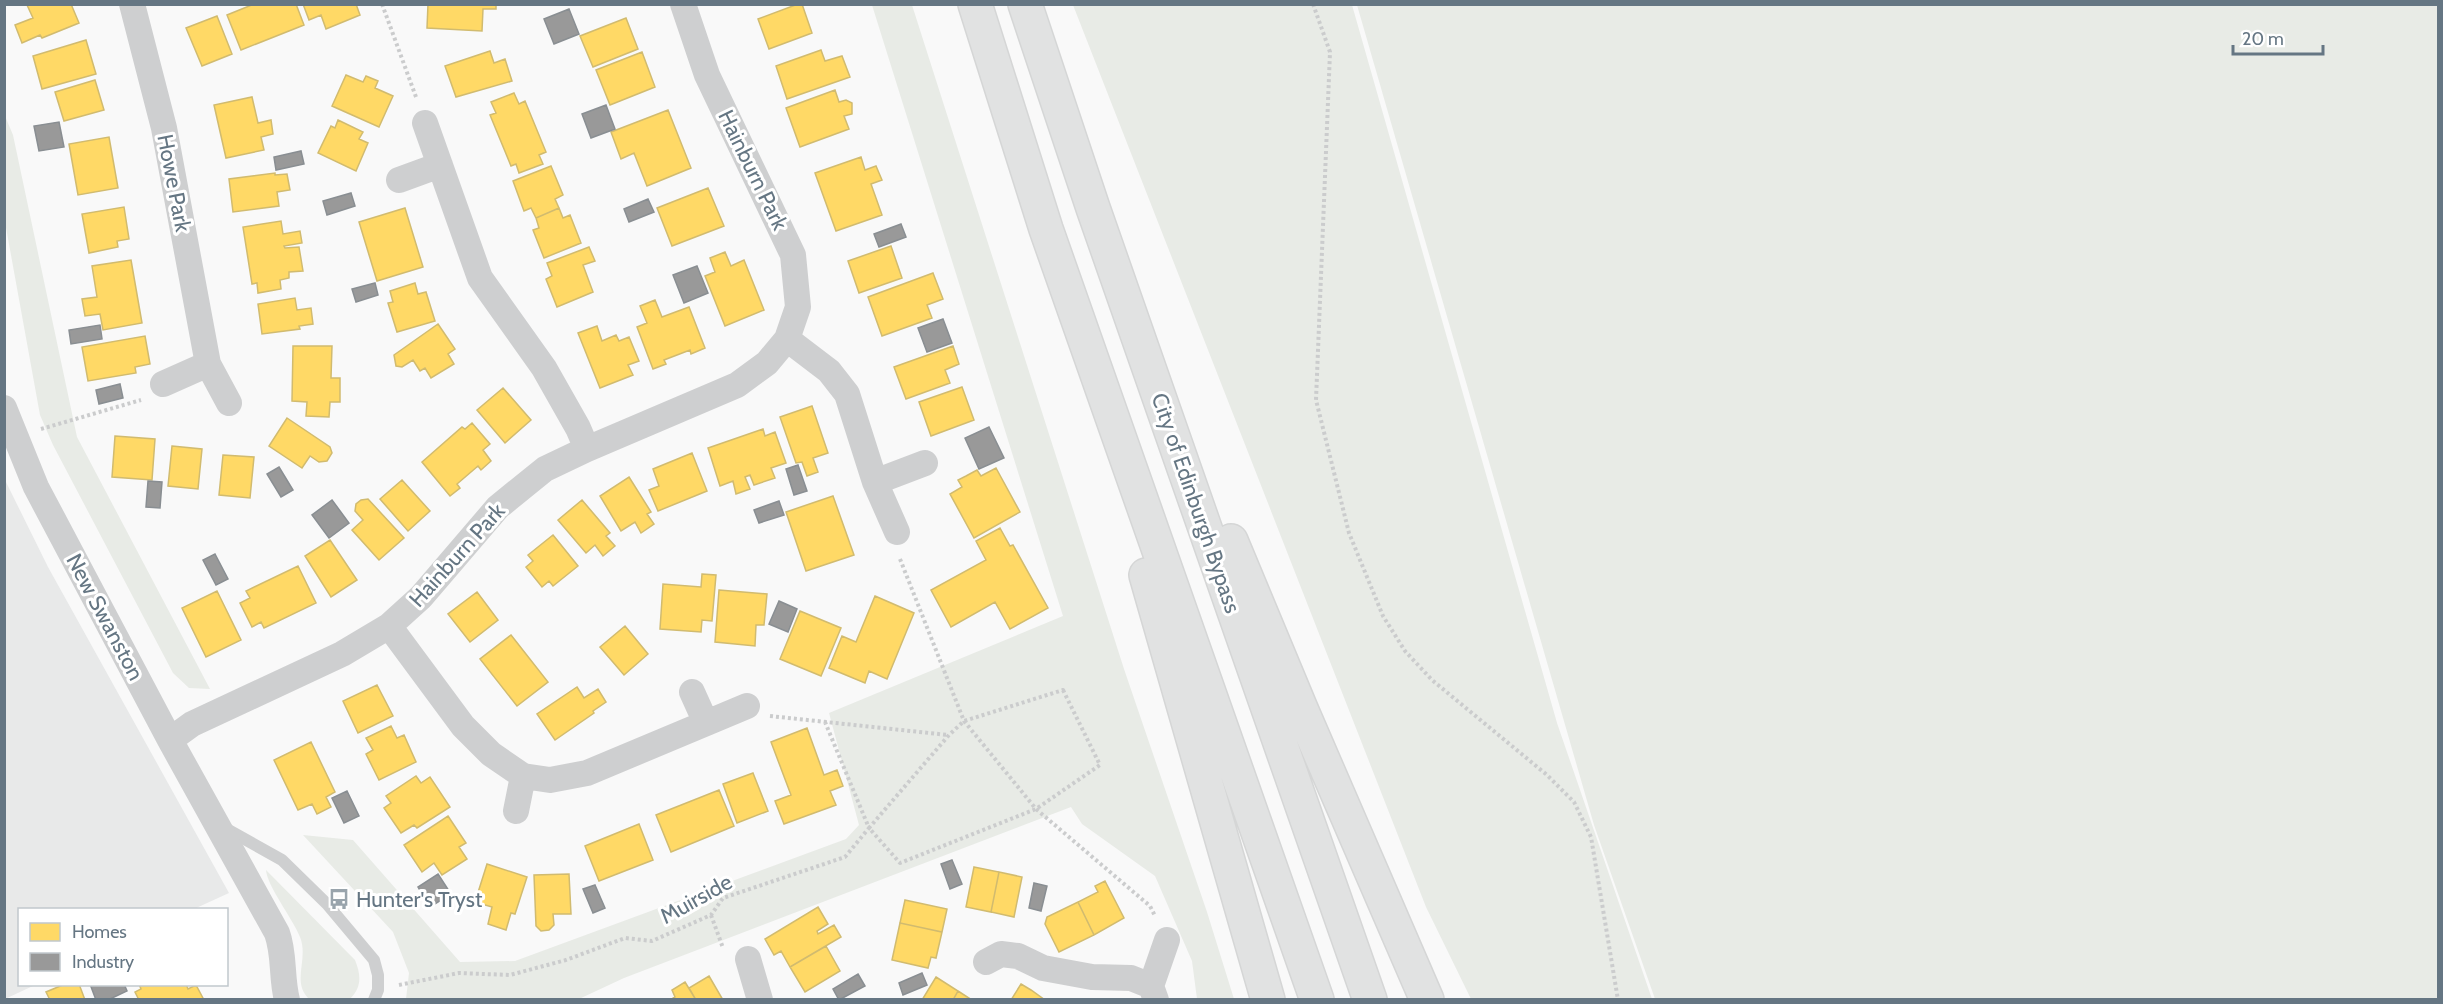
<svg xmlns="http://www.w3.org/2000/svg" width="2443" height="1004" viewBox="0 0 2443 1004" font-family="Cabin,sans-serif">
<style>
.built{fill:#e8e9e9}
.green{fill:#e8ebe6}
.homes{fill:#ffd966;stroke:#d1bb6f;stroke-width:1.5}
.industry{fill:#999;stroke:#898e92;stroke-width:1.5}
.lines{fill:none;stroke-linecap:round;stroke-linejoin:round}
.highway-casing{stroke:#d5d6d6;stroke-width:36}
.path{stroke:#cbcccd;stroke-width:4;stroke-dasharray:3 3;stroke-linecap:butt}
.lane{stroke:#cecfd0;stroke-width:12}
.street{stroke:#cecfd0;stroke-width:26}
.highway{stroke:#e1e2e2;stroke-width:33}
.labels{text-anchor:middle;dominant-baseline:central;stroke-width:6;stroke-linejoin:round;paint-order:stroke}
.street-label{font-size:22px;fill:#657683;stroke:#fff}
.poi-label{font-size:22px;fill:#657683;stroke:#fff;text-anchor:start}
</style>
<rect width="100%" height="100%" fill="#f9f9f9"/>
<path class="built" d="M 5,480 L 48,567 L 229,893 L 194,909 L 20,910 L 20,984 L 35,985 L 5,999 Z"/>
<path class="green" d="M 872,5 L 912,5 L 1124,669 L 1207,912 L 1234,999 L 1197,999 L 1192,961 L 1155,876 L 1082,824 L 1071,807 L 624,978 L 579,999 L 406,999 L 409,973 L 393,932 L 303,835 L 353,840 L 460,962 L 515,961 L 846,839 L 859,825 L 829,713 L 1063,616 Z
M 1073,5 L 1352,5 L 1557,723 L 1652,999 L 1471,999 L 1426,907 Z
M 1357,5 L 2438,5 L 2438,999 L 1655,999 L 1594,825 Z
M 5,116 L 13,135 L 77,437 L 210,689 L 189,688 L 173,673 L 53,445 L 40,415 L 5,222 Z
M 266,870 L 355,960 C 361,975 362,987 350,999 L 309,999 C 291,982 309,959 300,937 C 293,919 267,886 266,870 Z"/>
<path class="homes" d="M 71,4 L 79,23 L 42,38 L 40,35 L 22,43 L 15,25 L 33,18 L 27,5 Z
M 254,4 L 296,4 L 304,25 L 241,50 L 227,15 Z
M 303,4 L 356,4 L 360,15 L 326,29 L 321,15 L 309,20 Z
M 428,4 L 496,4 L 496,9 L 483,9 L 482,31 L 427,28 Z
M 798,4 L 802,4 L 812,33 L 769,49 L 758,19 Z
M 217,16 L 232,54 L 202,66 L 186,28 Z
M 626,18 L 638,49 L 593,67 L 580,36 Z
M 86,40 L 96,74 L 42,89 L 33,56 Z
M 821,50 L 825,61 L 842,56 L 850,77 L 787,99 L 776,66 Z
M 490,51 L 494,63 L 505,59 L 512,81 L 456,97 L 445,66 Z
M 642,52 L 655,87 L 610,105 L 596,70 Z
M 346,75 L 363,82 L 366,76 L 378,81 L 375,88 L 393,96 L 379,127 L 332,106 Z
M 95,80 L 104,110 L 64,121 L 55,92 Z
M 835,90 L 839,102 L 846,100 L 852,103 L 852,114 L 844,116 L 849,129 L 800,147 L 786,108 Z
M 514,93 L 519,104 L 525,101 L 546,152 L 539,155 L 543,164 L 519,173 L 516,164 L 511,166 L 490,115 L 496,113 L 491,102 Z
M 252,97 L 258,123 L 271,120 L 273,134 L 261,137 L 264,150 L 226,158 L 214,105 Z
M 668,110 L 691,168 L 647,186 L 634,153 L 621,159 L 611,132 Z
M 338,120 L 363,132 L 359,139 L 368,143 L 356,171 L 318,153 L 331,126 L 335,128 Z
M 109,137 L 118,188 L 78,195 L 69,144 Z
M 861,157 L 865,170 L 876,166 L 882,180 L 871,184 L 882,215 L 836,231 L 815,173 Z
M 551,166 L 563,195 L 555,199 L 559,208 L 536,218 L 531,208 L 524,211 L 513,181 Z
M 275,173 L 275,175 L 287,174 L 290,190 L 277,192 L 279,206 L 233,212 L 229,179 Z
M 708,188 L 724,226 L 672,246 L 657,208 Z
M 124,207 L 129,239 L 117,241 L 118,247 L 89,253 L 82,214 Z
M 405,208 L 423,267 L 377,281 L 359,222 Z
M 559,208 L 563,218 L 570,215 L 581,243 L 544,258 L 533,230 L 539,228 L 536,218 Z
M 281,221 L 283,234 L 300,231 L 302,243 L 284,246 L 285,248 L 299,247 L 303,271 L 289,272 L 289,278 L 280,280 L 281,289 L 258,293 L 257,283 L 252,284 L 243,227 Z
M 891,246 L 902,278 L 859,293 L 848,261 Z
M 589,247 L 595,261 L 583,265 L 593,292 L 557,307 L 546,279 L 552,276 L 547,263 Z
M 725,252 L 731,266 L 744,260 L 764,310 L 725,326 L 705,276 L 715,272 L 710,258 Z
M 131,260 L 142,323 L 103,330 L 100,314 L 85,316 L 82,299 L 97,297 L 92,266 Z
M 933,273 L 943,299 L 927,305 L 932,318 L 882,336 L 868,297 Z
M 415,283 L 418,294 L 426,292 L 435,321 L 397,332 L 388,303 L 393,302 L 390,291 Z
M 295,298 L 297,310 L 311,308 L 313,324 L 299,326 L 300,329 L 262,334 L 258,304 Z
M 655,300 L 662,317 L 689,307 L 705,348 L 691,354 L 690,350 L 664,360 L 666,364 L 653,369 L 637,327 L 647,323 L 640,306 Z
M 438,324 L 455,349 L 448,354 L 454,364 L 431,378 L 425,368 L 420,371 L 413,360 L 402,367 L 396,366 L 394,355 Z
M 597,326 L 602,341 L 616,335 L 619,341 L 629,337 L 639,361 L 628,365 L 633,375 L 600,388 L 578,333 Z
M 145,336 L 150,364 L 135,367 L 136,373 L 88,381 L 82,347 Z
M 293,346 L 332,346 L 331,378 L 340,378 L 340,402 L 330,402 L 329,417 L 306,416 L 307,402 L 292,401 Z
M 953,346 L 959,364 L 945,370 L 950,383 L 906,399 L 894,367 Z
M 962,387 L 974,420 L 931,436 L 919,402 Z
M 503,388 L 531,420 L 505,443 L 477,410 Z
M 812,406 L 828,453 L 813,458 L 818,472 L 807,476 L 802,462 L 796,463 L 780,417 Z
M 287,418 L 330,447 L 332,453 L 327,461 L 319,462 L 310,456 L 302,468 L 269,446 Z
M 472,423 L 490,444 L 483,450 L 491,461 L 481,470 L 478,466 L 457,484 L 460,488 L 450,496 L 422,462 L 462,427 L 465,429 Z
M 763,429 L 765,436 L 775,432 L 786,463 L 771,468 L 775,478 L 754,485 L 750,475 L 745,477 L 750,489 L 736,494 L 733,481 L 720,486 L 708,448 Z
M 115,436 L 155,439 L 152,480 L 112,477 Z
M 172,446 L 202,449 L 198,489 L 168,486 Z
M 692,453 L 707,491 L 658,511 L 649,490 L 659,486 L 653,469 Z
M 223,455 L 254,457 L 250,498 L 219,495 Z
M 996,468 L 1020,512 L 974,538 L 950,494 L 962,487 L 958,480 L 966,476 L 977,470 L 981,476 Z
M 629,477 L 651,512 L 647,514 L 654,524 L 641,533 L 635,522 L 621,531 L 600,496 Z
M 402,480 L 430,511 L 408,531 L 380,499 Z
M 833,496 L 854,555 L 806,571 L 786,512 Z
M 368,499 L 404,538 L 379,560 L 352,530 L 363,520 L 355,511 L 356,504 L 361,500 Z
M 582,500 L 610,533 L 606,536 L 615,546 L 603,556 L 595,545 L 586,553 L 558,520 Z
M 1000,528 L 1010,546 L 1013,545 L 1048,608 L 1010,629 L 995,602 L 951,627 L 931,590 L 986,560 L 976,541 Z
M 553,535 L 578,566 L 553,586 L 549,581 L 542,587 L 526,567 L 533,561 L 528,555 Z
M 330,540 L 357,580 L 331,597 L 305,556 Z
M 298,566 L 316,603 L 264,628 L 261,622 L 252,627 L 240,603 L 250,598 L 246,591 Z
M 702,574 L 716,575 L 712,621 L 702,620 L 701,632 L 660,629 L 663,584 L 701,587 Z
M 719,590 L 767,594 L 764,625 L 756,625 L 755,646 L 715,642 Z
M 217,591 L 241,640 L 206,657 L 182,608 Z
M 477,592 L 498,620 L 470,642 L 448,614 Z
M 875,596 L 914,613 L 887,679 L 869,671 L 865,683 L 829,668 L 842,636 L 856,642 Z
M 800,611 L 841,628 L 821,676 L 780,659 Z
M 625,626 L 648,654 L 624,675 L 600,647 Z
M 511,635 L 548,682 L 517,706 L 480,659 Z
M 377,685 L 393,716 L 358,733 L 343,701 Z
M 577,687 L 584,698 L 598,689 L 606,702 L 593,711 L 594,713 L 555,740 L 537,714 Z
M 391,726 L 397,738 L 404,735 L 416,762 L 379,780 L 366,754 L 373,750 L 366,738 Z
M 807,728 L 824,775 L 837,770 L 843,786 L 830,791 L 836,805 L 784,824 L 775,801 L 791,795 L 771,742 Z
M 311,742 L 335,792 L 326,797 L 331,807 L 317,814 L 312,804 L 298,810 L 274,760 Z
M 753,773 L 768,811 L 737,823 L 723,784 Z
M 416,776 L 421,783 L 430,777 L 450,807 L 417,828 L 414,825 L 401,833 L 384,808 L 391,803 L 386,796 Z
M 719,790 L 734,826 L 671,852 L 656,815 Z
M 448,816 L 466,843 L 459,847 L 467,859 L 442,875 L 434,863 L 422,872 L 404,845 Z
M 639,824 L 653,860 L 599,881 L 585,846 Z
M 487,864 L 527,877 L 515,914 L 511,913 L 506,930 L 488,924 L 492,907 L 475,902 Z
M 974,867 L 999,872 L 991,912 L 966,907 Z
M 999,872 L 1022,877 L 1014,917 L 991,912 Z
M 569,874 L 571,914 L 553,914 L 554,925 L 549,930 L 541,931 L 536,926 L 534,875 Z
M 1105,881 L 1124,918 L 1094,935 L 1078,902 L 1098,892 L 1095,886 Z
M 905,900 L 947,909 L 942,932 L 900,923 Z
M 1078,902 L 1094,935 L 1059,952 L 1045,924 L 1047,917 Z
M 818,907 L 828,924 L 817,931 L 818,934 L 834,925 L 841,937 L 790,967 L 781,951 L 774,955 L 765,939 Z
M 900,923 L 942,932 L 936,958 L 931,957 L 928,968 L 892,960 Z
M 826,946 L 840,971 L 805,992 L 790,967 Z
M 709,976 L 723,1000 L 696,1000 L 689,988 Z
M 936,977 L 958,991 L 953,1000 L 922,1000 Z
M 685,982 L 696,1000 L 670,1000 L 675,997 L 672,990 Z
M 65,984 L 79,984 L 85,1000 L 50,1000 L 46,992 Z
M 139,984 L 186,984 L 188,989 L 196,985 L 204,1000 L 139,1000 L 135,992 L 141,989 Z
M 1021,984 L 1031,990 L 1045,1000 L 1011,1000 Z
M 958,991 L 972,1000 L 953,1000 Z"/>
<path class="industry" d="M 569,9 L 579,34 L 554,44 L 544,19 Z
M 606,105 L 615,129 L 591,138 L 582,114 Z
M 59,122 L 64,147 L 39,151 L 34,126 Z
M 301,151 L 304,164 L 276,170 L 274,157 Z
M 351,193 L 355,206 L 327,215 L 323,201 Z
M 648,199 L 654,212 L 629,222 L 624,209 Z
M 901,224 L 906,237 L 879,247 L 874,234 Z
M 697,266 L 708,293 L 684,303 L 673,275 Z
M 375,283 L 378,295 L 356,302 L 352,289 Z
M 943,319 L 952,343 L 927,352 L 918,328 Z
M 100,325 L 102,339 L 71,344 L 69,330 Z
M 120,384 L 123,398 L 99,404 L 96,390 Z
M 989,427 L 1004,458 L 979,469 L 965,438 Z
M 798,465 L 807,491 L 794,495 L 786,469 Z
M 279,467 L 293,490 L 281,497 L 267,474 Z
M 148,481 L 162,482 L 160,508 L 146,507 Z
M 332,500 L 349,523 L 329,538 L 312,515 Z
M 779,501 L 784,515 L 759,523 L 754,510 Z
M 215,554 L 228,579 L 216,585 L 203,560 Z
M 779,601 L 797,609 L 788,632 L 769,624 Z
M 347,791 L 359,816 L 344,823 L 332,798 Z
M 952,860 L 962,884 L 950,889 L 941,864 Z
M 438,874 L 451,894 L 430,907 L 418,887 Z
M 1034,883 L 1047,886 L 1041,911 L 1029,908 Z
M 595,885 L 605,908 L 593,913 L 583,889 Z
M 922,973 L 927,985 L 903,995 L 899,983 Z
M 858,974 L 865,986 L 839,1000 L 833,989 Z
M 90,984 L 124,984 L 127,991 L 108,1000 L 96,1000 Z"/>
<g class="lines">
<defs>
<path id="highway" d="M 975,4 L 1046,229 L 1317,1000
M 1025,4 L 1093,208 L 1370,1000
M 1231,541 L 1301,709 L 1427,1000
M 1146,575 L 1268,1000"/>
</defs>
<use href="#highway" class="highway-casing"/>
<path class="path" d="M 382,4 L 416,97
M 1313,4 L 1330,52 L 1316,400 L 1349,533 L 1383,616 L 1405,651 L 1432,680 L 1547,775 L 1574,802 L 1591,837 L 1618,1000
M 41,429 L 141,400
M 900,559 L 964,721 L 1036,809 L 1150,906 L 1155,916
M 1063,690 L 1100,765 L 1036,809 L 900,863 L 869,828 L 949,735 L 964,721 Z
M 770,716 L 948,735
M 711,915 L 723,948
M 399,985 L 459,973 L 510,975 L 566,960 L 625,938 L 652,941 L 711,915 L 723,898 L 845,857 L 869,828 L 825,722"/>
<path class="lane" d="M 223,827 L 282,860 L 327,904 L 374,960 L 378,975 L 378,990 L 374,1000"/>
<path class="street" d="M 132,4 L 164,128 L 208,364 L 229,403
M 425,123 L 480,278 L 544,368 L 578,428 L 587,449
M 399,180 L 440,165
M 787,339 L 829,371 L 847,394 L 875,482 L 897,532
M 163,384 L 208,364
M 4,408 L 36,487 L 170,740 L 277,933 C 285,955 281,977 287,1000
M 875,482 L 925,463
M 389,626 L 463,726 L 491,754 L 523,776 L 550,780 L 587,773 L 747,706
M 692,692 L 706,723
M 170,740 L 192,724 L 342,654 L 389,626 L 421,597 L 498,507 L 545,469 L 587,449 L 737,385 L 767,363 L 787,339 L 798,307 L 793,255 L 707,75 L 683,4
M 516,811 L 523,776
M 748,959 L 760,1000
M 986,962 L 1001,954 L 1018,956 L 1043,968 L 1092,977 L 1131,978 L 1151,986
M 1156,1000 L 1151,986 L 1167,940"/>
<use href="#highway" class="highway"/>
</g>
<defs>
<symbol id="bus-bare" viewBox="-9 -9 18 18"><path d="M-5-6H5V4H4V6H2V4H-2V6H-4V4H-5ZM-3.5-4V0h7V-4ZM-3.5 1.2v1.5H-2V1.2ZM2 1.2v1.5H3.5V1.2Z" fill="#99a4ac" stroke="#fff" stroke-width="2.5" paint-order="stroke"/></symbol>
</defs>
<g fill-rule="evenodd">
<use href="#bus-bare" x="324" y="884" width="30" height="30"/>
</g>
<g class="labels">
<g class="street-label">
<text transform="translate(753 170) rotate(64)">Hainburn Park</text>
<text transform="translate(174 183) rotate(79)">Howe Park</text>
<text transform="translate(1196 503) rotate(71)">City of Edinburgh Bypass</text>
<text transform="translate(457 555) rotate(-48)">Hainburn Park</text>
<text transform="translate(105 617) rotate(62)">New Swanston</text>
<text transform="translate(696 899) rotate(-29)">Muirside</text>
</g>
<g class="poi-label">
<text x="356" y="899">Hunter's Tryst</text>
</g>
</g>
<rect width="2443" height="1004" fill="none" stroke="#657683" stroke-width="12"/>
<rect x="18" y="908" width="210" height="78" fill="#ffffff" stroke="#c1c8cd" stroke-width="1.5"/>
<rect x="30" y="923" width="30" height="18" fill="#ffd966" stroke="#c1c8cd" stroke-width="1.5"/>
<text x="72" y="938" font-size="18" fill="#657683">Homes</text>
<rect x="30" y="953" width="30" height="18" fill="#999999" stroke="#c1c8cd" stroke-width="1.5"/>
<text x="72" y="968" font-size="18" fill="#657683">Industry</text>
<path d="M2233 45v9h90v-9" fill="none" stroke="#657683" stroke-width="3"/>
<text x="2242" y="45" font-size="18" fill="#657683" stroke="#ffffff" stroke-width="4.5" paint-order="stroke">20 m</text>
</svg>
